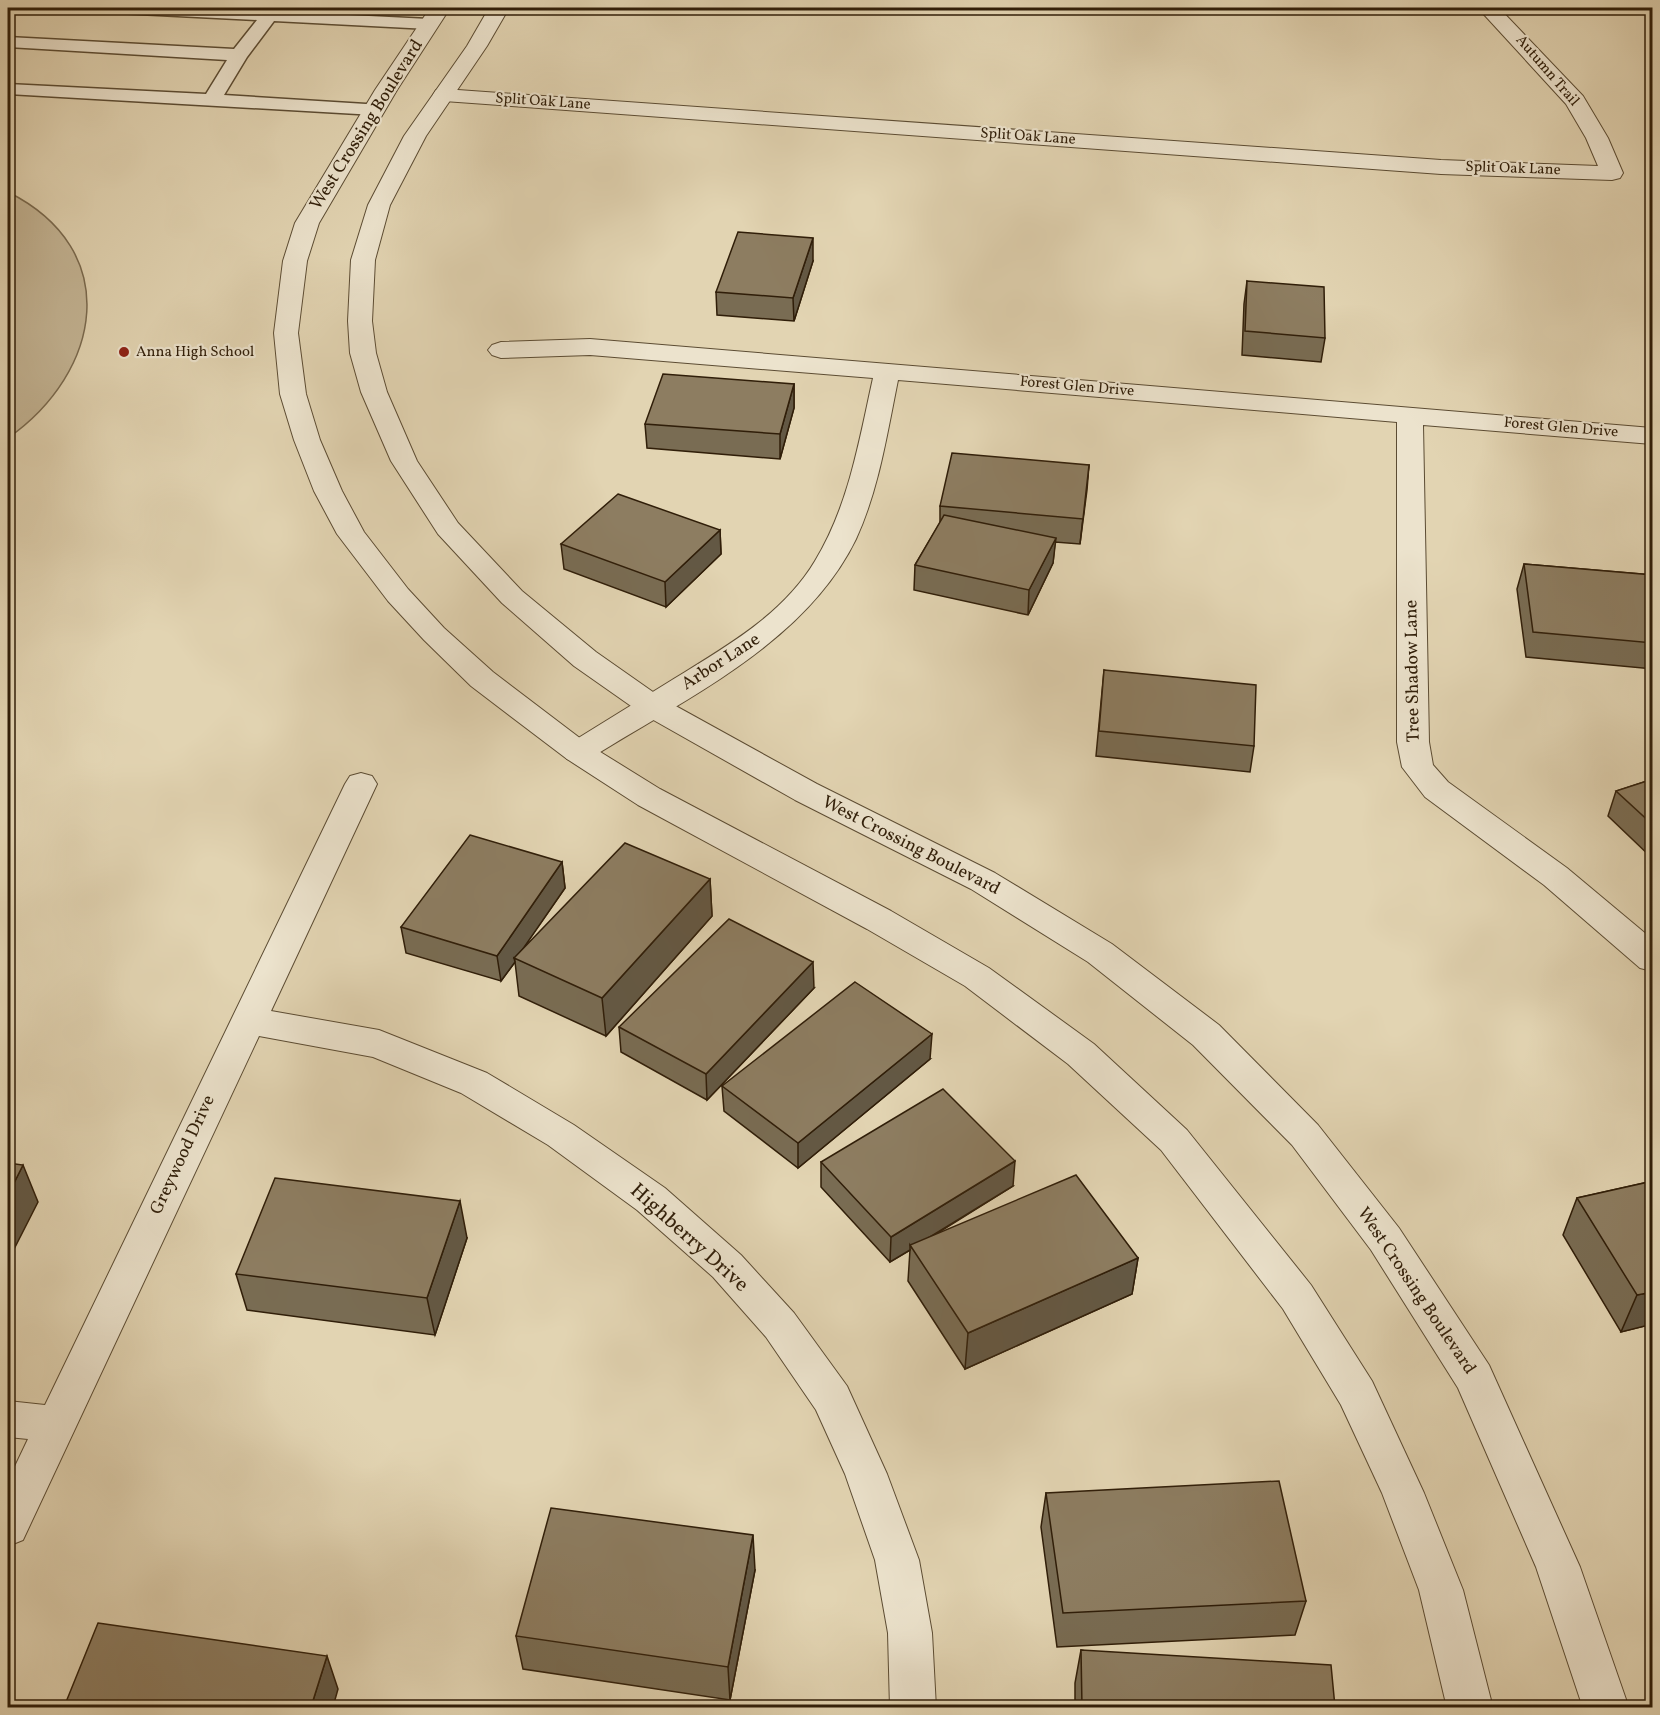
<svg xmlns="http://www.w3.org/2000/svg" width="1660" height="1715" viewBox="0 0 1660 1715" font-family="Vollkorn,serif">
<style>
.green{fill:#c4b595;stroke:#7a6a4f;stroke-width:1.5}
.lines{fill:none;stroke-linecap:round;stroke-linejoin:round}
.service-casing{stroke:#5c4c33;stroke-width:3}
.minor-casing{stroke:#5c4c33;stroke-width:2}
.tertiary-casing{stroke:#5c4c33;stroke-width:2}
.service{fill:#ece3cd;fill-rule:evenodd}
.minor{fill:#ece3cd;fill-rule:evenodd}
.tertiary{fill:#ece3cd;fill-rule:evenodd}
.wall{fill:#796c53;stroke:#301e09;stroke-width:1.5}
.shaded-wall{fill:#635844;stroke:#301e09;stroke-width:1.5}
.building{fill:#8d7d61;stroke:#301e09;stroke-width:1.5}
.poi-dot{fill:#8f2418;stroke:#ece3cd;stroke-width:2}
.labels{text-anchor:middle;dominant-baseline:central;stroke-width:4.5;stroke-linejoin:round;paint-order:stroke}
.far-street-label{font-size:15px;fill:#301e09;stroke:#ece3cd}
.far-poi-label{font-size:15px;fill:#301e09;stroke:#ece3cd;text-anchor:start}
.street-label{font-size:18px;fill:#301e09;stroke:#ece3cd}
.near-street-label{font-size:21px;fill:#301e09;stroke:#ece3cd}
</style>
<rect width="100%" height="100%" fill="#e2d4b2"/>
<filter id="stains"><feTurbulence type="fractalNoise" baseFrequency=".00333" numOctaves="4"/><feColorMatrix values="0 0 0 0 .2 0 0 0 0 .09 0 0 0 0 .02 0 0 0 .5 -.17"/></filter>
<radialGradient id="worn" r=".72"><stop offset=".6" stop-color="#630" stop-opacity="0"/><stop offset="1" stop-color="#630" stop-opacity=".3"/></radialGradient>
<path class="green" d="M 8,192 C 124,250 102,372 8,438 Z"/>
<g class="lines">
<defs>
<path id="service" d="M 110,8 L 209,8 L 429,19 L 435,20 L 438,24 L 435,28 L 429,29 L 274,21 L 247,57 L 224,95 L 382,105 L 384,109 L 382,113 L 375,115 L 8,94 L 8,84 L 206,94 L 227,60 L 8,47 L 8,37 L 234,49 L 257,20 L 118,13 L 112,12 Z"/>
<path id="minor" d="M 1478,8 L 1499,8 L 1583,96 L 1608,138 L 1623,173 L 1620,178 L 1612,180 L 1441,174 L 444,101 L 436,100 L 433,95 L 436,90 L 444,89 L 1441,160 L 1598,166 L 1586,138 L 1566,104 Z
M 590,339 L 1652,428 L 1652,444 L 1423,425 L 1429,742 L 1433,765 L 1448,782 L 1567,868 L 1652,939 L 1652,971 L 1640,968 L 1544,885 L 1425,797 L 1402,767 L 1397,742 L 1397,422 L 898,380 C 887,434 879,489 856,539 C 805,644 684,699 589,759 L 578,762 L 567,759 L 562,752 L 567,745 C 602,723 637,702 672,680 C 724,648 783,615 815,561 C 849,505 859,441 873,378 L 590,355 L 501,358 L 492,355 L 488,350 L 492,345 L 501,342 Z
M 361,773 L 372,776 L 377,784 L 271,1011 L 379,1030 L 487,1073 L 574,1125 L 665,1188 L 741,1255 L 794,1313 L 847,1386 L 887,1474 L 919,1560 L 932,1633 L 936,1708 L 890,1708 L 888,1633 L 875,1560 L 845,1474 L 816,1410 L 766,1337 L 713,1277 L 637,1210 L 548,1145 L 461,1093 L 373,1057 L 259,1036 L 23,1540 L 8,1546 L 8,1481 L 28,1439 L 8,1437 L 8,1401 L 45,1405 L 345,784 L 350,776 Z"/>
<path id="tertiary" d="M 430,8 L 450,8 L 397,90 L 319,223 L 307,261 L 298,333 L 306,394 L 320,440 L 342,491 L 364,532 L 408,589 L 444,628 L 493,672 L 589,745 L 660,789 L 891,911 L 989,968 L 1094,1044 L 1187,1130 L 1311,1285 L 1372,1381 L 1424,1493 L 1463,1590 L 1493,1708 L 1447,1708 L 1419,1590 L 1382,1493 L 1341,1405 L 1283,1309 L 1161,1150 L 1068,1064 L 965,986 L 867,929 L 638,805 L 567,759 L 471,686 L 424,640 L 388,601 L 337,534 L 314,491 L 294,440 L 280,394 L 274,333 L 283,261 L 295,223 L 375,90 Z
M 489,8 L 509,8 L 487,46 L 426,136 L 390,205 L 375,260 L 372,321 L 376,353 L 387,392 L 417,461 L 458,523 L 522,591 L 596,652 L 663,699 L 817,784 L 995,873 L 1112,944 L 1219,1025 L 1318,1125 L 1399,1228 L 1489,1365 L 1580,1567 L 1629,1708 L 1583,1708 L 1536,1567 L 1458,1388 L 1371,1250 L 1292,1145 L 1193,1045 L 1088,962 L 971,889 L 795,800 L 641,713 L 574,666 L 502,603 L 438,534 L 391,461 L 361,392 L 350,353 L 348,321 L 351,260 L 368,205 L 404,136 L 467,46 Z"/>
</defs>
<use href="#service" class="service-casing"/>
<use href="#minor" class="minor-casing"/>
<use href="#tertiary" class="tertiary-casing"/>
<use href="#service" class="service"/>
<use href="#minor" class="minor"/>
<use href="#tertiary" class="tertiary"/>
</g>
<path class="wall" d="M 813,261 L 794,321 L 717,315 L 716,292 Z
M 1247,281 L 1325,338 L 1321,362 L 1242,355 L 1244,304 Z
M 794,384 L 794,408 L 780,459 L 647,448 L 645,424 Z
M 1089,465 L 1080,544 L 1055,542 L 1053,563 L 1028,615 L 914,590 L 915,565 L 940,523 L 940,506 Z
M 720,530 L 721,554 L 666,607 L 564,569 L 561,544 Z
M 1524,564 L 1653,575 L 1653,669 L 1526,657 L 1517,589 Z
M 1104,670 L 1254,746 L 1250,772 L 1096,756 Z
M 1653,779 L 1653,859 L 1608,816 L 1616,791 Z
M 562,862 L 565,888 L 523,948 L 710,879 L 712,916 L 606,1036 L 519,996 L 515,962 L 501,981 L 406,953 L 401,927 Z
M 814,988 L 707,1100 L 621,1052 L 619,1027 Z
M 930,1059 L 798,1168 L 724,1111 L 722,1086 Z
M 821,1162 L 1013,1186 L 936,1234 L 1138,1258 L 1132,1294 L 965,1369 L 908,1281 L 910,1250 L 890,1262 L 821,1187 Z
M 1653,1181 L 1653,1324 L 1621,1332 L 1563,1235 L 1577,1198 Z
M 467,1238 L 435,1335 L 247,1310 L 236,1274 Z
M 1046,1493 L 1306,1601 L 1295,1635 L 1057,1647 L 1041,1527 Z
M 755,1570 L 730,1700 L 523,1669 L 516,1636 Z
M 1081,1650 L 1335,1707 L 1075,1707 L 1075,1683 Z"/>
<path class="shaded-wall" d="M 813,238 L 813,261 L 794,321 L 793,298 Z
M 794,384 L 794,408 L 780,459 L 780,434 Z
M 1089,465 L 1087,490 L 1080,544 L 1083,519 Z
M 720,530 L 721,554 L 666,607 L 665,582 Z
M 1056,538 L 1053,563 L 1028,615 L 1029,590 Z
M 562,862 L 565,888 L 516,959 L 514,958 L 515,962 L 501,981 L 497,956 Z
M 710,879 L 712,916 L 606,1036 L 602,998 Z
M 813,962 L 814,988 L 707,1100 L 706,1074 Z
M 932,1034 L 930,1059 L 798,1168 L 798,1143 Z
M 1015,1161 L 1013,1186 L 912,1248 L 910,1245 L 910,1250 L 890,1262 L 891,1237 Z
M 23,1165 L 38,1202 L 8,1261 L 8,1195 Z
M 460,1201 L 467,1238 L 435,1335 L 427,1298 Z
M 1138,1258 L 1132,1294 L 965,1369 L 968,1333 Z
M 1653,1292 L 1653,1324 L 1621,1332 L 1637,1295 Z
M 753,1535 L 755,1570 L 730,1700 L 728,1667 Z
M 327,1656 L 338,1689 L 333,1707 L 311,1707 Z"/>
<path class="building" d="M 738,232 L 813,238 L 793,298 L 716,292 Z
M 1247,281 L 1324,287 L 1325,338 L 1245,331 Z
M 663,374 L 794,384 L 780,434 L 645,424 Z
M 952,453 L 1089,465 L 1083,519 L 940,506 Z
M 618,494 L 720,530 L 665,582 L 561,544 Z
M 944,515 L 1056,538 L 1029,590 L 915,565 Z
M 1524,564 L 1653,575 L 1653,643 L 1533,632 Z
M 1104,670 L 1256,685 L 1254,746 L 1099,731 Z
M 1653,779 L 1653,825 L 1616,791 Z
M 470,835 L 562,862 L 497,956 L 401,927 Z
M 625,843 L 710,879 L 602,998 L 514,958 Z
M 729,919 L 813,962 L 706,1074 L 619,1027 Z
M 855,982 L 932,1034 L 798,1143 L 722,1086 Z
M 943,1089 L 1015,1161 L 891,1237 L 821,1162 Z
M 8,1163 L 23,1165 L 8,1195 Z
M 1076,1175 L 1138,1258 L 968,1333 L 910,1245 Z
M 275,1178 L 460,1201 L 427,1298 L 236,1274 Z
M 1653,1181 L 1653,1292 L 1637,1295 L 1577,1198 Z
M 1279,1481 L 1306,1601 L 1063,1613 L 1046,1493 Z
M 551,1508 L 753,1535 L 728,1667 L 516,1636 Z
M 98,1623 L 327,1656 L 311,1707 L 64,1707 Z
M 1081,1650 L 1331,1665 L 1335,1707 L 1082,1707 Z"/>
<circle class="poi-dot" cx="124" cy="352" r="6"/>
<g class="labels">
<g class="far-street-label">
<text transform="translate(1547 71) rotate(49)">Autumn Trail</text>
<text transform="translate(543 102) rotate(4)">Split Oak Lane</text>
<text transform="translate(1028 137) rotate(4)">Split Oak Lane</text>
<text transform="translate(1513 169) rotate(2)">Split Oak Lane</text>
<text transform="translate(1077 387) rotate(5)">Forest Glen Drive</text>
<text transform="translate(1561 428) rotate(5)">Forest Glen Drive</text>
</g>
<g class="far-poi-label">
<text x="136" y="352">Anna High School</text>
</g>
<g class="street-label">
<text transform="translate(367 125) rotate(-58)">West Crossing Boulevard</text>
<text transform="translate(721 662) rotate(-33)">Arbor Lane</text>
<text transform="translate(1413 671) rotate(-91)">Tree Shadow Lane</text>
<text transform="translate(911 846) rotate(27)">West Crossing Boulevard</text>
<text transform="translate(183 1155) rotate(-65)">Greywood Drive</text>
<text transform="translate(1416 1291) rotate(56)">West Crossing Boulevard</text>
</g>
<g class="near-street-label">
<text transform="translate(689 1238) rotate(42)">Highberry Drive</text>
</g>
</g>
<rect width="1660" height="1715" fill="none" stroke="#e2d4b2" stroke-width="30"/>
<rect x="9" y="9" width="1642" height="1697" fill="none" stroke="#301e09" stroke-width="3"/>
<rect x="15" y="15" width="1630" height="1685" fill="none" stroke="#301e09" stroke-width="1.5"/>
<rect width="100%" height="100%" filter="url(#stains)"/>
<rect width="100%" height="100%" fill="url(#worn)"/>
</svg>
